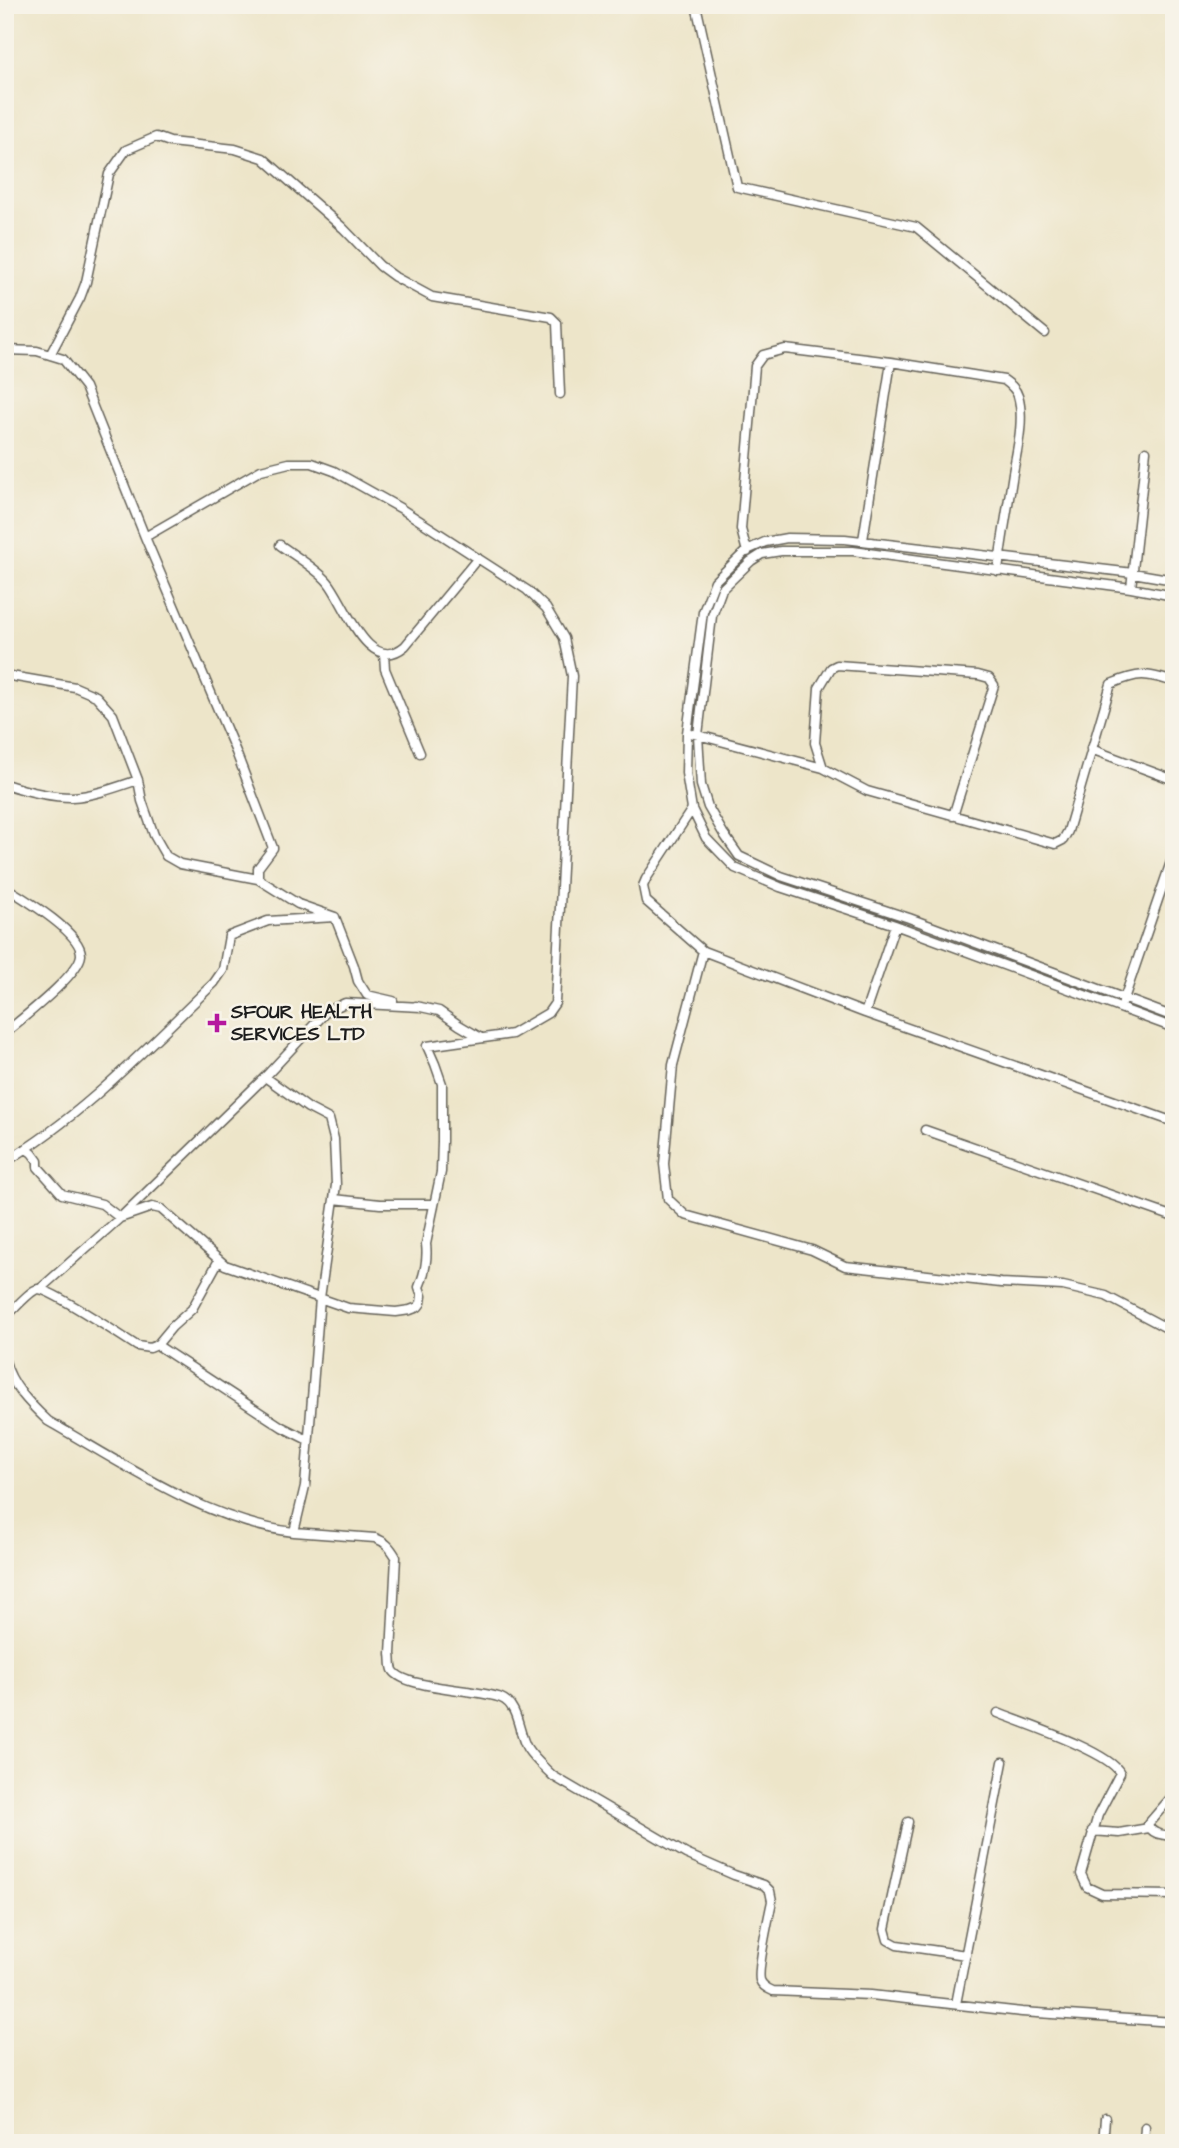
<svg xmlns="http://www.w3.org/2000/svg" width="1179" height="2148" viewBox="0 0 1179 2148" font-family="'Architects Daughter',sans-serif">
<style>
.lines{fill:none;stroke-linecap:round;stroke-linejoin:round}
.minor-casing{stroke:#656259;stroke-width:11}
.minor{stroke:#fff;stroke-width:8}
.poi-dot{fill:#b5179e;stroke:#f7f3e8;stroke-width:2.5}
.labels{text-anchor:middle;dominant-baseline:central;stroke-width:5;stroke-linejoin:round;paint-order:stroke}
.poi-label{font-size:19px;font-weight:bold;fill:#1c1c1c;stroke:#f7f3e8;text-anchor:start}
</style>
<rect width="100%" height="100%" fill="#f7f3e8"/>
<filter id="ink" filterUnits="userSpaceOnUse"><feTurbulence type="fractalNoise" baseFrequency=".0143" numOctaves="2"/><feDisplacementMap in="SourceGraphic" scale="14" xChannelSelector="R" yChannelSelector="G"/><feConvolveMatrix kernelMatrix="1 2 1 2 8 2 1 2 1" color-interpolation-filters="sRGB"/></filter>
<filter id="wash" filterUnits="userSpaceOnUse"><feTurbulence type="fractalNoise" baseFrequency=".00686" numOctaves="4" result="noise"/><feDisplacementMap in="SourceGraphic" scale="28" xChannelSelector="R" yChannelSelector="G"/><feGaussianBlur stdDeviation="1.57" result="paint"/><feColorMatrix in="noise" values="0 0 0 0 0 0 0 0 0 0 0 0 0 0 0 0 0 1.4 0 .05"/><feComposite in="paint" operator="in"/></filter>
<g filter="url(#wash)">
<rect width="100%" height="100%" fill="#ede5c9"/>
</g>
<g filter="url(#ink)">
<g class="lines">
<defs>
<path id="minor" d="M 696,5 L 737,187 L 916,227 L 1045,333
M 5,350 L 37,351 L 63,359 L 85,387 L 145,537 L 236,752 L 273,848 L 258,868 L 258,879 L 180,864 L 166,856 L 154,835 L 142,801 L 138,780 L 113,715 L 96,696 L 75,687 L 5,675
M 50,355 L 80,298 L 86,282 L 109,174 L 126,150 L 156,137 L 170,142 L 235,149 L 263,158 L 343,228 L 380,266 L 395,277 L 432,297 L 551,317 L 557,323 L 560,394
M 145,537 L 261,470 L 289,463 L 312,463 L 334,471 L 400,508 L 527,590 L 546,608 L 564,638 L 572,676 L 555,1003 L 548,1013 L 512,1034 L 427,1046
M 863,540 L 891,362
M 280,545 C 295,556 317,569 328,582 C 345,602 368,677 405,646 L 478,558
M 747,552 L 741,529 L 755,366 L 763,355 L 785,349 L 891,362 L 1004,380 C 1011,385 1016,389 1018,396 C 1025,419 1017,450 1013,473 C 1008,506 1002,538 998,571
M 1174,580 L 1133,573 L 845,539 L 787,538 L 765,542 L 747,550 L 715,581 L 703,612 L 687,733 L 686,773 L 692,809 L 706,838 L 735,868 L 780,887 L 895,925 L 1174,1028
M 1131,588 L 1146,451
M 1174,596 L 1131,588 L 853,551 L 781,551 L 762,554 L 751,561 L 722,589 L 712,616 L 698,735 L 701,785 L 708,807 L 723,833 L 739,856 L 781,876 L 909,918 L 1174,1017
M 384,653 L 385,669 L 420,753
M 694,734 L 823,768
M 1091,749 L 1174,780
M 5,784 C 26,791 49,797 72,797 C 93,796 117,787 138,780
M 692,809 L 646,879 L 643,886 L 646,901 L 703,951 L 865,1013 L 895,925
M 953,816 L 994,685 L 989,678 L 978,675 L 837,665 L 831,668 L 819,688 L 815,743 L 823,768 L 867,791 L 1055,844 L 1063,840 L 1068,831 L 1111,684 C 1139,672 1145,673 1174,682
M 258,879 L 298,904 L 335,917 L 354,966 L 358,981 L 367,995 L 393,1001
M 5,887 C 23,898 82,933 81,955 C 79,975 21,1019 5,1033
M 703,951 L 673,1065 L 664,1164 L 668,1199 L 685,1215 L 812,1250 L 845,1266 L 1001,1283 L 1063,1286 L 1106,1296 L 1174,1332
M 1123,1002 L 1174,853
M 416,1006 L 439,1011 L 459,1025 L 481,1038
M 865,1013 L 1174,1122
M 925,1130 L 1174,1217
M 26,1149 L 32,1153 L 38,1161 L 38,1167 L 62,1194 L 102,1204 L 120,1218 L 152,1207 L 161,1209 L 225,1265 L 348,1308 L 396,1312 L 410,1310 L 418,1307 L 421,1303 L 422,1296 L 419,1287 C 425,1273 428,1260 426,1244 L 441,1172 L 442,1141 L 442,1084 L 435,1064 L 427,1046 L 430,1046
M 5,1162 C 84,1115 148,1046 214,983 L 223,970 L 229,936 L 268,921 L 335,917
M 334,1199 L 380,1204 L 433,1204
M 40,1289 L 120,1218 L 265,1077 L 326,1012 L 345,1003 L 421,1007
M 5,1317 C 12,1312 30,1290 38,1289 C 51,1289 121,1336 137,1346 L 150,1348 L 157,1345 L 172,1327 L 192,1309 L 219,1260
M 157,1345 L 282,1427 L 308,1440
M 5,1361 C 11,1385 30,1404 48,1421 C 122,1463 209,1523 294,1532 L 305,1486 L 320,1298 L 336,1185 L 334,1139 L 329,1119 L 308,1108 L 265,1077
M 294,1532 L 375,1538 C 386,1542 390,1547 396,1557 L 391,1654 C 392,1659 391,1665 393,1670 C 403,1689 479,1689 501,1698 C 519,1705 518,1733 527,1748 C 534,1759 544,1767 553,1776 L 686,1854 L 734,1875 L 764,1885 L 770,1891 L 772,1901 C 769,1916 757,1968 760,1980 C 762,1986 768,1989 773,1991 L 871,1995 L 1022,2012 L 1174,2022
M 998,1713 C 1023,1723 1110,1752 1120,1773 L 1098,1815 L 1081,1874 L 1087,1887 L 1102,1894 L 1174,1895
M 1174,1794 L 1148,1824 C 1151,1835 1164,1835 1174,1836
M 908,1822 L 885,1929 L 888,1940 L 897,1945 L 966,1955
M 1092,1831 L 1119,1833 L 1149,1828
M 956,2004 L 1003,1762
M 1103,2143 L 1105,2119
M 1144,2143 L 1145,2127"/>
</defs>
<use href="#minor" class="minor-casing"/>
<use href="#minor" class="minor"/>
</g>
</g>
<path class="poi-dot" d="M213.5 1012.5h7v7h7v7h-7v7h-7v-7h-7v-7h7z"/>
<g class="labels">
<g class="poi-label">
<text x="231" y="1012">SFOUR HEALTH<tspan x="231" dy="22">SERVICES LTD</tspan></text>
</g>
</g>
<rect width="1179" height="2148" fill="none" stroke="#f7f3e8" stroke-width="28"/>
</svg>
